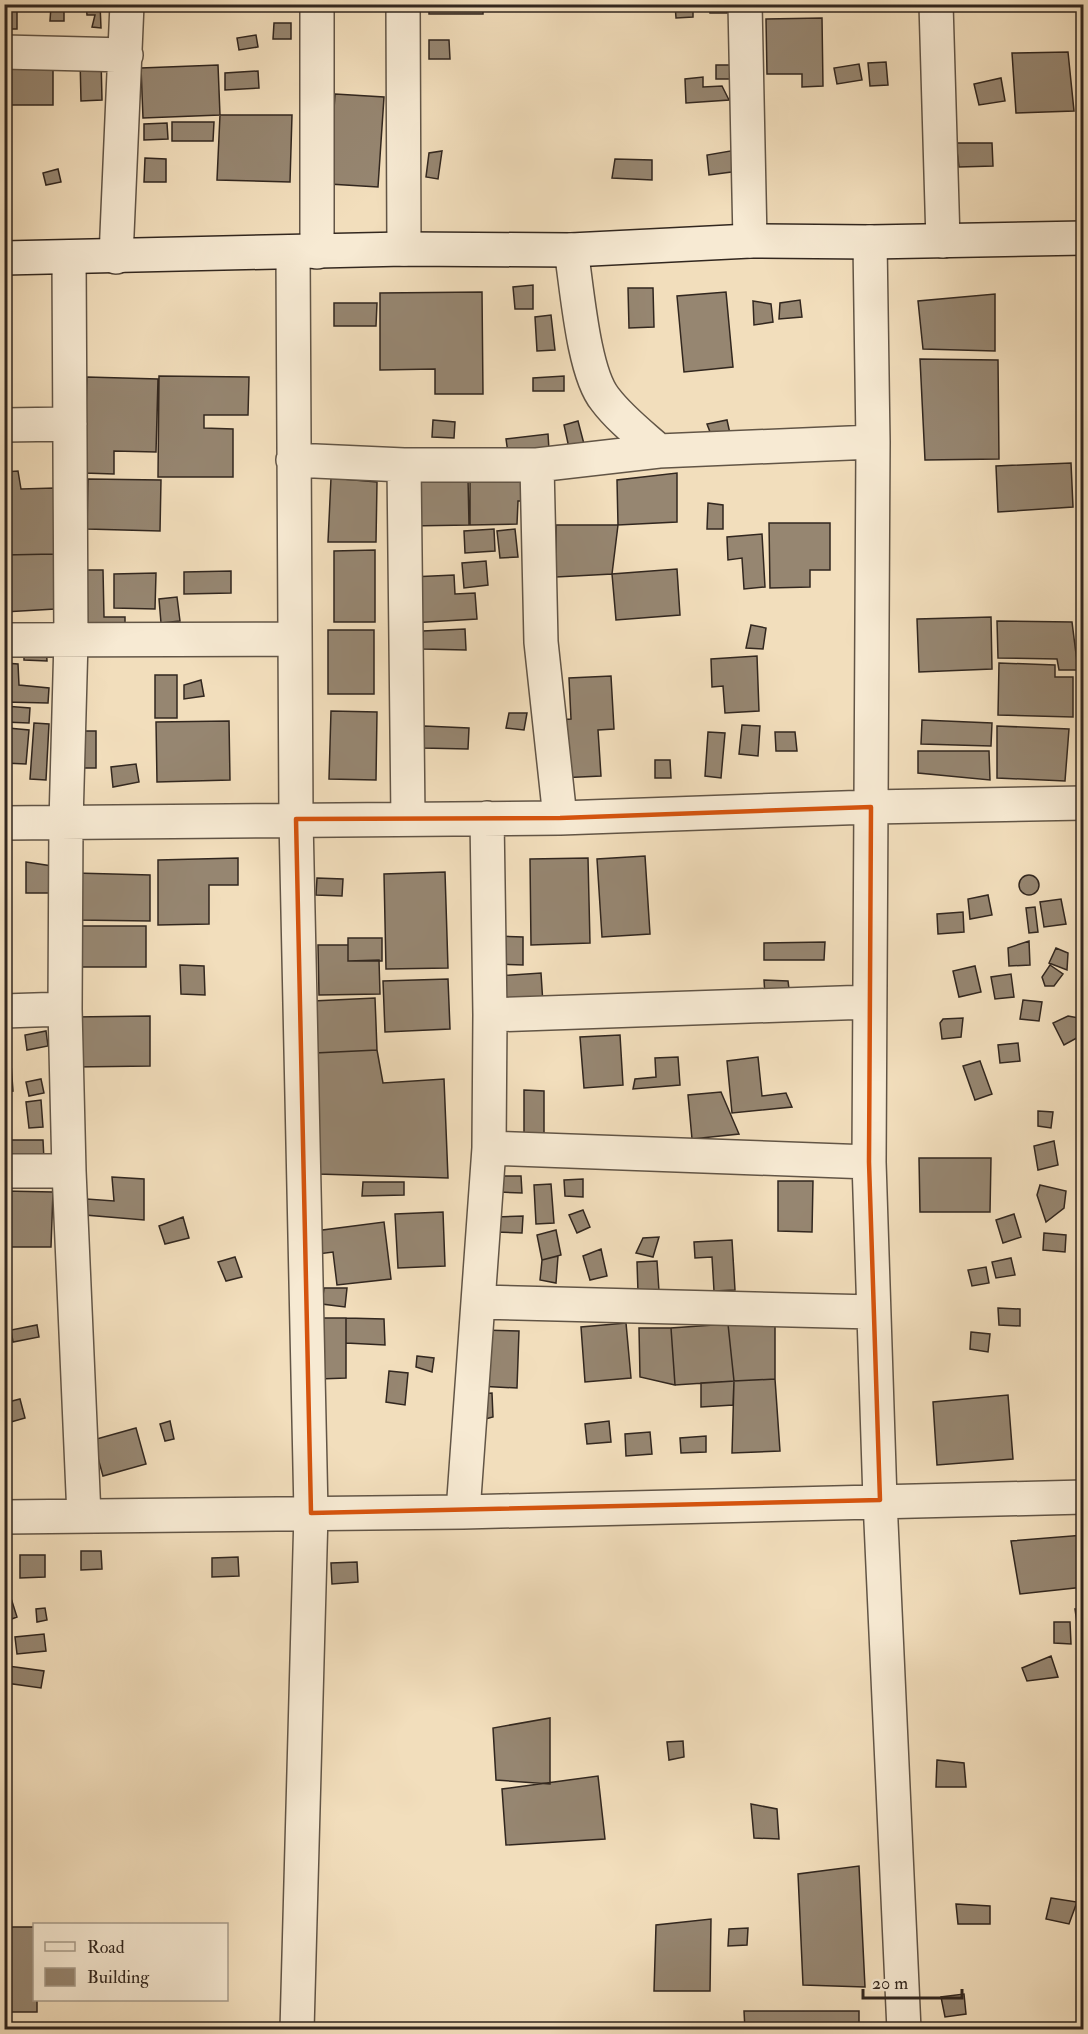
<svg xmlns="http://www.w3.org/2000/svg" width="1088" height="2034" viewBox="0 0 1088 2034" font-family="'IM FELL Double Pica',serif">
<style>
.building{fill:#968671;stroke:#32271f;stroke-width:1.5}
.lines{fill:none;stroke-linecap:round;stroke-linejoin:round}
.street-casing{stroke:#625546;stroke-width:36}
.secondary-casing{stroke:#32271f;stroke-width:36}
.street{stroke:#f7ead3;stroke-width:33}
.secondary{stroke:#f7ead3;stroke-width:33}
.marked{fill:none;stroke:#d6540e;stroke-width:4.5;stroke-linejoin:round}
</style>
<rect width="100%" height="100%" fill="#f2debc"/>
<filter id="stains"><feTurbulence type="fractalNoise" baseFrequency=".00333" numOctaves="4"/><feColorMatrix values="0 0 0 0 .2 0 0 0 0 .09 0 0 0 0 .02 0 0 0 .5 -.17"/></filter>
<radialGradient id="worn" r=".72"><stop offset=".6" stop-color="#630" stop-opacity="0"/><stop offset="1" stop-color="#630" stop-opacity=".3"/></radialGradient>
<path class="building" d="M 17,4 L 17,29 L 4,29 L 4,5 Z
M 86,4 L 100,4 L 101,28 L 92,27 L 95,15 L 87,15 Z
M 429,4 L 483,4 L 483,14 L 429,14 Z
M 675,4 L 693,4 L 693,17 L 676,18 Z
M 710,4 L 727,4 L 727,13 L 710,13 Z
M 51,6 L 64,6 L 64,21 L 50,21 Z
M 822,18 L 823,86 L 802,87 L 802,74 L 767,74 L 766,19 Z
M 274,23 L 291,23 L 291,39 L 273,39 Z
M 256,35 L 258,47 L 239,50 L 237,38 Z
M 429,40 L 449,40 L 450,59 L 429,59 Z
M 1068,52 L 1074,111 L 1016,113 L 1012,53 Z
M 4,57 L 53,57 L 53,105 L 4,105 Z
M 80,58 L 101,58 L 102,100 L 81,101 Z
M 886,62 L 888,85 L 870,86 L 868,63 Z
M 859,64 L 862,80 L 837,84 L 834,68 Z
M 218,65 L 220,115 L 143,118 L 141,68 Z
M 716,65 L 732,65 L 732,79 L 716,79 Z
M 258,71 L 259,88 L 225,90 L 225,73 Z
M 703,77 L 703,87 L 722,86 L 729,100 L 686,103 L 685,79 Z
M 1001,78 L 1005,101 L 979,105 L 974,84 Z
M 335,94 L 384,97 L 378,187 L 329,184 Z
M 220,115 L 292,115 L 290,182 L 217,180 Z
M 172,122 L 214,122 L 213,141 L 172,141 Z
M 167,123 L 168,139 L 144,140 L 144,124 Z
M 956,143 L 992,143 L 993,166 L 959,167 Z
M 736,150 L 739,171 L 709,175 L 707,155 Z
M 442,151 L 438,179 L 426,177 L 429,153 Z
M 145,158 L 166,159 L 166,182 L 144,182 Z
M 615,159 L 652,160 L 652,180 L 612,178 Z
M 58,169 L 61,182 L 46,185 L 43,173 Z
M 533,285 L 533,309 L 515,309 L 513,287 Z
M 628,288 L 653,288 L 654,327 L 629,328 Z
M 482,292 L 483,394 L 435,394 L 435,369 L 380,370 L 380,293 Z
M 726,292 L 733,367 L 684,372 L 677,296 Z
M 995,294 L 995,351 L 923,349 L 918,301 Z
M 800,300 L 802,317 L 779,319 L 780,303 Z
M 753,301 L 771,304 L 773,322 L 754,325 Z
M 334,303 L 377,303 L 376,326 L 334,326 Z
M 551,315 L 555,350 L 537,351 L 535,317 Z
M 920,359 L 998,360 L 999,459 L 925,460 Z
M 159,376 L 249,377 L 248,415 L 204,415 L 204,428 L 233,429 L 233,477 L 158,477 Z
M 564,376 L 564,391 L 533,391 L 533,378 Z
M 87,377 L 158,379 L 156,452 L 114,451 L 114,474 L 84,473 Z
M 433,420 L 455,422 L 454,438 L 432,437 Z
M 727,420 L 731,438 L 713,440 L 707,424 Z
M 578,421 L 584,444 L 569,448 L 564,425 Z
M 548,434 L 549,450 L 508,453 L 506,439 Z
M 1071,463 L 1073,507 L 998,512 L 996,466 Z
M 18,471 L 21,489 L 54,488 L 54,554 L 4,555 L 4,472 Z
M 677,473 L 677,522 L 618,525 L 617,480 Z
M 468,477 L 469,525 L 409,526 L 410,481 Z
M 527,477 L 526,501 L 518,501 L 517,524 L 470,525 L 470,480 Z
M 331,478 L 377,482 L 376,542 L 328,542 Z
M 88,479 L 161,480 L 160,531 L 87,529 Z
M 708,503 L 723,505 L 723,529 L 707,529 Z
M 769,523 L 830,523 L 830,570 L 810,570 L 810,587 L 770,588 Z
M 556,525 L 618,525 L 612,574 L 556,577 Z
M 494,529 L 495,551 L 465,553 L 464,531 Z
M 515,529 L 518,557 L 500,558 L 497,531 Z
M 762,534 L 765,587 L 744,589 L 742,558 L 728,560 L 727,537 Z
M 375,550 L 375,622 L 334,622 L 334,551 Z
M 54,554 L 55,609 L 4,612 L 4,555 Z
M 486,561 L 488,585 L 464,588 L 462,563 Z
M 677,569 L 680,615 L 616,620 L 612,574 Z
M 80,570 L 103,570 L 104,617 L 125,617 L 125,625 L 80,626 Z
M 231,571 L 231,593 L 184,594 L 184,572 Z
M 156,573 L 155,609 L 114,608 L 114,574 Z
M 454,575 L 455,594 L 475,593 L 477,619 L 411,623 L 411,577 Z
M 177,597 L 180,621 L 161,623 L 159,599 Z
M 991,617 L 992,669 L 919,672 L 917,619 Z
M 997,621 L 1072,622 L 1078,670 L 1059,670 L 1057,659 L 998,658 Z
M 751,625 L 766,628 L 763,649 L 746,648 Z
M 465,629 L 466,650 L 423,649 L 423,631 Z
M 328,630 L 374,630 L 374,694 L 328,694 Z
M 46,644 L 47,661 L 24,660 L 24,655 Z
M 757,656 L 759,711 L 725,713 L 723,686 L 712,687 L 711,659 Z
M 4,663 L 18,664 L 19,685 L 49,688 L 48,703 L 4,702 Z
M 999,663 L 1055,665 L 1055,677 L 1073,677 L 1073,717 L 998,715 Z
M 155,675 L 177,675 L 177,718 L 155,718 Z
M 611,676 L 614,729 L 598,730 L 601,776 L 559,778 L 556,720 L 571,719 L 569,678 Z
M 201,680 L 204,696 L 184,699 L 184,685 Z
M 4,706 L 30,708 L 29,723 L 4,722 Z
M 331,711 L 377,712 L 376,780 L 329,779 Z
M 509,713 L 527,713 L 524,730 L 506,728 Z
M 922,720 L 992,723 L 991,746 L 921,744 Z
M 229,721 L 230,780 L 157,782 L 156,722 Z
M 34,723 L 49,724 L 46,780 L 30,779 Z
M 742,725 L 760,726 L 758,756 L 739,754 Z
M 424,726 L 469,728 L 468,749 L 422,748 Z
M 997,726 L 1069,729 L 1065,781 L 997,778 Z
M 8,728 L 29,730 L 26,764 L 4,763 Z
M 80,731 L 96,731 L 96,768 L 81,768 Z
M 708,732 L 725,733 L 721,778 L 705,776 Z
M 775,732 L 795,732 L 797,751 L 776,751 Z
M 918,751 L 989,751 L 990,780 L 918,773 Z
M 655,760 L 670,760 L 671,778 L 655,778 Z
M 136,764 L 139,782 L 113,787 L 111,767 Z
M 645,856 L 650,934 L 602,937 L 597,859 Z
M 238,858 L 238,885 L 209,885 L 209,924 L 158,925 L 158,860 Z
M 588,858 L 590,943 L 531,945 L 530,859 Z
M 26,862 L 52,866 L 53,893 L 26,893 Z
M 445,872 L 448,968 L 386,969 L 384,874 Z
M 75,873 L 150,875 L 150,921 L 76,920 Z
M1019 885a10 10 0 1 1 20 0a10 10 0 1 1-20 0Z
M 317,878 L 343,879 L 342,896 L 316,895 Z
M 988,895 L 992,915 L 970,919 L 968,899 Z
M 1061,899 L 1066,924 L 1044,927 L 1040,902 Z
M 1035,907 L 1038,932 L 1029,933 L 1026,908 Z
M 963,912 L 964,932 L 938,934 L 937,914 Z
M 71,926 L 146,926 L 146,967 L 71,967 Z
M 497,936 L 523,937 L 523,965 L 496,964 Z
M 348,938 L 382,938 L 382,961 L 348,961 Z
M 1029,941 L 1030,965 L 1009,966 L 1008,948 Z
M 825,942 L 824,960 L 764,960 L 764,943 Z
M 318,945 L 348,945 L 348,961 L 379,960 L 380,994 L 319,995 Z
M 1056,948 L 1068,953 L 1067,970 L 1049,963 Z
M 180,965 L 204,966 L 205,995 L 181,994 Z
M 1050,965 L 1063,974 L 1054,986 L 1045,986 L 1042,977 Z
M 975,966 L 981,992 L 959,997 L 953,971 Z
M 541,973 L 543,1004 L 498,1008 L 496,976 Z
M 1011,974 L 1014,997 L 995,999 L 991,977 Z
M 448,979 L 450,1029 L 385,1032 L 383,981 Z
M 764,980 L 788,981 L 790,997 L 765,996 Z
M 375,998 L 377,1050 L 315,1053 L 313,1001 Z
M 1023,1000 L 1042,1002 L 1039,1021 L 1020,1019 Z
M 150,1016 L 150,1066 L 74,1067 L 73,1017 Z
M 1068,1016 L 1084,1019 L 1084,1034 L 1064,1045 L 1053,1023 Z
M 963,1018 L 961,1037 L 942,1039 L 940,1023 L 943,1019 Z
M 46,1031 L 48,1046 L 27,1050 L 25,1035 Z
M 620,1035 L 623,1085 L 584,1088 L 580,1037 Z
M 4,1036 L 9,1036 L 13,1091 L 4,1092 Z
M 1018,1043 L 1020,1061 L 1000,1063 L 998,1045 Z
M 377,1050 L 383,1083 L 444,1079 L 448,1178 L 318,1174 L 315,1053 Z
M 678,1057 L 680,1085 L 633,1089 L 635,1079 L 656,1077 L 655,1058 Z
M 758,1057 L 762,1096 L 786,1093 L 792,1107 L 732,1113 L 727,1061 Z
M 980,1061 L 992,1094 L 975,1100 L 963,1066 Z
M 41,1079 L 44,1093 L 29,1096 L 26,1082 Z
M 524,1090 L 544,1091 L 544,1136 L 524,1136 Z
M 721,1092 L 739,1134 L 692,1139 L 688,1095 Z
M 41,1100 L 43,1127 L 29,1128 L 26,1102 Z
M 1038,1111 L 1053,1112 L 1051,1128 L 1038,1126 Z
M 6,1140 L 43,1140 L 44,1160 L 6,1160 Z
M 1054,1141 L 1058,1165 L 1038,1170 L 1034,1146 Z
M 919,1158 L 991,1158 L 990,1212 L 920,1212 Z
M 476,1176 L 521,1176 L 522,1193 L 477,1191 Z
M 112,1177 L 144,1179 L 144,1220 L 85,1215 L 87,1199 L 114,1201 Z
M 583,1179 L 583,1197 L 565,1196 L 564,1180 Z
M 778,1181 L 813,1181 L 812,1232 L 778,1231 Z
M 363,1182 L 404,1182 L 404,1195 L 362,1196 Z
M 551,1184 L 554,1223 L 536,1224 L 534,1185 Z
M 1040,1185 L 1066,1191 L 1064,1208 L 1046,1222 L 1037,1195 Z
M 4,1191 L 53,1192 L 51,1247 L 4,1247 Z
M 583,1210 L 590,1227 L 577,1233 L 569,1215 Z
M 443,1212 L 445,1266 L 398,1268 L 395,1214 Z
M 1014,1214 L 1021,1237 L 1003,1243 L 996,1220 Z
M 523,1216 L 522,1233 L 496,1232 L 496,1217 Z
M 183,1217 L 189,1238 L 165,1244 L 159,1226 Z
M 384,1222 L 391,1279 L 337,1285 L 333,1252 L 318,1254 L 315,1231 Z
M 556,1230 L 561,1255 L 542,1260 L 537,1235 Z
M 1044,1233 L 1066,1235 L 1065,1252 L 1043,1250 Z
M 659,1237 L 653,1257 L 636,1253 L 643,1238 Z
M 732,1240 L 735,1290 L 714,1291 L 712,1257 L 695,1258 L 694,1242 Z
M 601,1249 L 607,1276 L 590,1280 L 583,1256 Z
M 558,1256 L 556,1283 L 540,1280 L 542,1260 Z
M 235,1257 L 242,1277 L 226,1281 L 218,1262 Z
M 1011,1258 L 1015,1275 L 996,1278 L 992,1262 Z
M 657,1261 L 659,1291 L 638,1292 L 637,1262 Z
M 986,1267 L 989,1283 L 972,1286 L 968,1270 Z
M 324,1288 L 347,1288 L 345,1307 L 322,1304 Z
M 998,1308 L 1020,1309 L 1020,1326 L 999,1325 Z
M 320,1318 L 346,1318 L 346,1378 L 319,1379 Z
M 346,1318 L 384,1319 L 385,1345 L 346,1343 Z
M 775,1322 L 775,1379 L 734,1381 L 728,1324 Z
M 626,1323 L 631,1378 L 585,1382 L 581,1327 Z
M 728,1324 L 734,1381 L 675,1385 L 671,1328 Z
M 37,1325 L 39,1337 L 13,1342 L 11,1330 Z
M 639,1328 L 671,1328 L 675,1385 L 640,1377 Z
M 481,1330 L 519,1331 L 517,1388 L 478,1386 Z
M 971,1332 L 990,1334 L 988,1352 L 970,1349 Z
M 417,1356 L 434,1358 L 432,1372 L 416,1367 Z
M 389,1371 L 408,1373 L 405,1405 L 386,1402 Z
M 775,1379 L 780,1451 L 732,1453 L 734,1381 Z
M 734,1381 L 733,1405 L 701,1407 L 701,1383 Z
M 492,1393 L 493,1417 L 478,1421 L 478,1394 Z
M 1008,1395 L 1013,1459 L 937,1465 L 933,1402 Z
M 20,1399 L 25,1418 L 4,1424 L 4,1403 Z
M 170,1421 L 174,1439 L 165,1441 L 160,1424 Z
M 609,1421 L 611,1442 L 587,1444 L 585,1424 Z
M 136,1428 L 146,1464 L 103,1476 L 93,1440 Z
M 650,1432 L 652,1454 L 626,1456 L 625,1434 Z
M 706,1436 L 706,1452 L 681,1453 L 680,1438 Z
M 1084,1535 L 1084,1587 L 1020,1594 L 1011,1541 Z
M 81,1551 L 101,1551 L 102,1569 L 81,1570 Z
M 20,1555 L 45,1555 L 45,1577 L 20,1578 Z
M 238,1557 L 239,1576 L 212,1577 L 212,1558 Z
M 357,1562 L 358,1582 L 332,1584 L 331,1563 Z
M 10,1595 L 17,1617 L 4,1622 L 4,1597 Z
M 45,1608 L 47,1620 L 37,1622 L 36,1609 Z
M 1075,1609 L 1084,1609 L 1084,1629 L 1078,1630 Z
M 1054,1622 L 1070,1622 L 1071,1644 L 1054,1643 Z
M 44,1634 L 46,1651 L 17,1654 L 15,1637 Z
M 1051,1656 L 1058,1677 L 1027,1681 L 1022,1668 Z
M 8,1666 L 44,1671 L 41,1688 L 6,1683 Z
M 550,1718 L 550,1784 L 496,1780 L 493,1728 Z
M 683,1741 L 684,1757 L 669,1760 L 667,1742 Z
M 937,1760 L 964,1763 L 966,1787 L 936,1787 Z
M 598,1776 L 605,1839 L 506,1845 L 502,1789 Z
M 751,1804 L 777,1809 L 779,1839 L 754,1838 Z
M 859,1866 L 865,1987 L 803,1985 L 798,1874 Z
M 1051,1898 L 1077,1902 L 1069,1924 L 1046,1919 Z
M 956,1904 L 990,1906 L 990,1924 L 958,1924 Z
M 711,1919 L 710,1991 L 654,1991 L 656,1925 Z
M 4,1927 L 34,1927 L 34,2000 L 37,2000 L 37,2012 L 4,2012 Z
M 748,1928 L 747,1945 L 728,1946 L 729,1929 Z
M 964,1994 L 966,2014 L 945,2017 L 941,1997 Z
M 744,2011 L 859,2011 L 859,2030 L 745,2030 Z"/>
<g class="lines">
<defs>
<path id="street" d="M 403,4 L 404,249
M 745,4 L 750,241
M 936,4 L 943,241
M 4,52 L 126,55
M 870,242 L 873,442 L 869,1162 L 880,1500 L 904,2030
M 571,250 C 577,287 583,372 605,399 C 620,419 641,435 659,451
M 317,252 L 317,4
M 293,253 L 296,819 L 311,1513 L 297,2030
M 69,257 L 71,640 L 66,822 L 65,1009 L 69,1171 L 84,1516
M 116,257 L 127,4
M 4,425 L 70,424
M 293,460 L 404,465 L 537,465 L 659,451 L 873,442
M 404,465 L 408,819
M 537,465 L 541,642 L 560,818
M 4,640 L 295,639
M 4,823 L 560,818 L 871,807 L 1084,803
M 4,1011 L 65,1009
M 490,1015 L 869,1002
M 489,1148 L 869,1162
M 4,1171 L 69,1171
M 479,1302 L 873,1312
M 463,1512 L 489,1148 L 490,1015 L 487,818
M 4,1517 L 463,1512 L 1084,1497"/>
<path id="secondary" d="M 4,258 L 404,249 L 571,250 L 750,241 L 870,242 L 1084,238"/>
</defs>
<use href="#street" class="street-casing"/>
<use href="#secondary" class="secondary-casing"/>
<use href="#street" class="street"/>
<use href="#secondary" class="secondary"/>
</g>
<path class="marked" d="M 871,807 L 869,1162 L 880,1500 L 311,1513 L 296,819 L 560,818 Z"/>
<rect width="1088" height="2034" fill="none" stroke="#f2debc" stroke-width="24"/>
<rect x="6" y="6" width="1076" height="2022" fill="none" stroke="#32271f" stroke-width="3"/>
<rect x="12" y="12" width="1064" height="2010" fill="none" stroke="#32271f" stroke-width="1.5"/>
<rect x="33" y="1923" width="195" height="78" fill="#f7ead3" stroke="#a89c8b" stroke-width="1.5"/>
<rect x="45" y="1942" width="30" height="9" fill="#f7ead3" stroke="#a89c8b" stroke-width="1.5"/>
<text x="87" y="1953" font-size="18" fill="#32271f">Road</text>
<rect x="45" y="1968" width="30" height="18" fill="#968671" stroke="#a89c8b" stroke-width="1.5"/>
<text x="87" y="1983" font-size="18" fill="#32271f">Building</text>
<path d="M863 1989v9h99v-9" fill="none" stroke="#32271f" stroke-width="3"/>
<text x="872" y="1989" font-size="18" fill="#32271f" stroke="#f7ead3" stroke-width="4.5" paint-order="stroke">20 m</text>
<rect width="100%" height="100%" filter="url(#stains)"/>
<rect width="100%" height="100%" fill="url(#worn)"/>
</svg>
